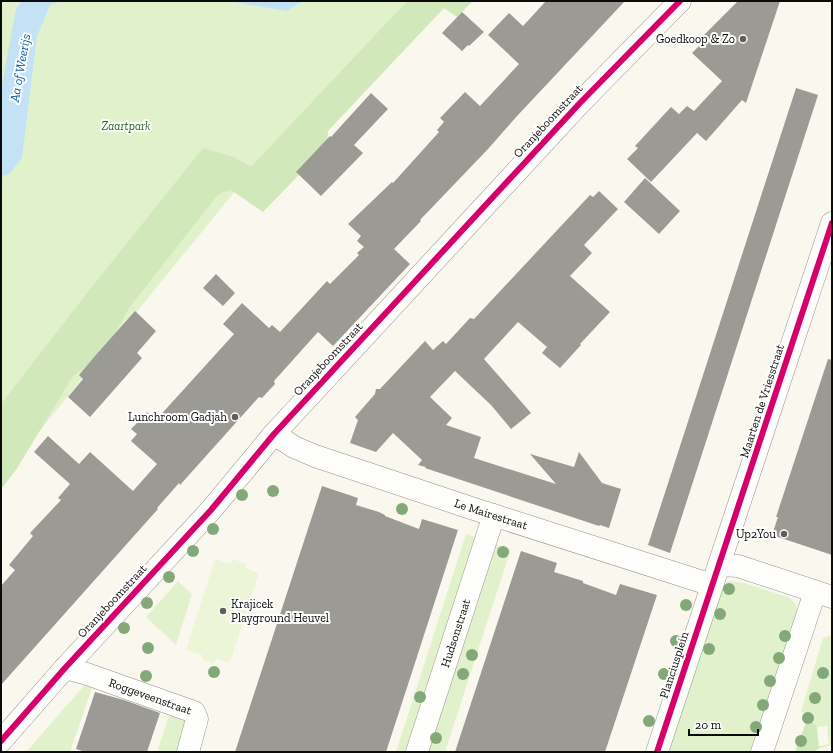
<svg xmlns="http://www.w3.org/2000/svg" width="833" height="753" viewBox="0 0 833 753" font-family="'Zilla Slab',serif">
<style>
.green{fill:#e1f1cc}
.forest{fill:#d1e9ba}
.pitch{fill:#ecf5d7}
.water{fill:#c3e2f6}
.building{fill:#9c9a94}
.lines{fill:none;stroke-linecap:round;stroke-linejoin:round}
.minor-casing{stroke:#93928d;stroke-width:23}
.minor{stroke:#fefefc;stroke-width:22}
.cycleway-casing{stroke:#fff;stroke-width:8}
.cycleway{stroke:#d6006c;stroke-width:6}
.tree{fill:#85a879}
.poi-dot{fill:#5f5e5a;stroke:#fff;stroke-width:1.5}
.labels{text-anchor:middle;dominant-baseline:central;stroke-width:4;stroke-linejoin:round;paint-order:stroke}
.poi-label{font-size:12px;fill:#0b0b0b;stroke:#fff;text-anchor:end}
.street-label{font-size:12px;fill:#0b0b0b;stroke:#fff}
.park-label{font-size:12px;font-style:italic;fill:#256619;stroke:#fff}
.water-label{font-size:13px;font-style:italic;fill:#0e5ca3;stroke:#fff}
</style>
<rect width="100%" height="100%" fill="#faf8ee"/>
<path class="green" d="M 1,1 L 407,1 L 272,146 L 1,478 Z
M 466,534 L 481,539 L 410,752 L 396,752 Z
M 491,543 L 511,549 L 445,752 L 423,752 Z
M 178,581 L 192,594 L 176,645 L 146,617 Z
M 732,581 L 744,583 L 788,597 L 795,603 L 798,610 L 755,752 L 666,752 L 721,587 L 728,582 Z
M 832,635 L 832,746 L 827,746 L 819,749 L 819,746 L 829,744 L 827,726 L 817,727 L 801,711 L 823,638 Z
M 89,680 L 94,682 L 70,752 L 26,752 Z
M 171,710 L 176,712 L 187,722 L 181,752 L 157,752 Z"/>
<path class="forest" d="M 407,1 L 473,1 L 457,17 L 444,8 L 328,131 L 327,146 L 263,212 L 231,190 L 223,192 L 217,196 L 129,308 L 105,353 L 73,376 L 16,470 L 1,489 L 1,404 L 87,293 L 203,148 L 234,157 L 251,167 Z
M 808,717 L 817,727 L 819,749 L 812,752 L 795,752 Z"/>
<path class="pitch" d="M 215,559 L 231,564 L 233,559 L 246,564 L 245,568 L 259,573 L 230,663 L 216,659 L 214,664 L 201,659 L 202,655 L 186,650 Z"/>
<path class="water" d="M 22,1 L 62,1 L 50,5 L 37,36 L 22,158 L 9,174 L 1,177 L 1,90 L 16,9 Z
M 227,1 L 303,1 L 287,11 Z"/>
<path class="building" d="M 546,1 L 625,1 L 518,115 L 488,149 L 420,220 L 421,221 L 394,249 L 410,264 L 333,346 L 318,332 L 274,381 L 275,384 L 262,398 L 259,397 L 180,485 L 179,483 L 157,508 L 158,509 L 1,685 L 1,586 L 15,570 L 9,565 L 33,536 L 30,533 L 61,500 L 58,498 L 70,484 L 34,452 L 48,436 L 79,464 L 90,452 L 133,491 L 157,464 L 131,441 L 137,434 L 131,429 L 136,424 L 147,412 L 156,420 L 234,334 L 223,324 L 242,303 L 269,328 L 272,325 L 280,332 L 327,281 L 330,284 L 359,255 L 357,253 L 364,247 L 357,241 L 361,236 L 348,224 L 392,182 L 393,183 L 439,132 L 437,130 L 444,122 L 440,118 L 465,92 L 480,106 L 519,64 L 488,35 L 509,13 L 523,26 Z
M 738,1 L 780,1 L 746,103 L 742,100 L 706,141 L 697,133 L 651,182 L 627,159 L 638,148 L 635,146 L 671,107 L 679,114 L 687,106 L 694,111 L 722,81 L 692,53 L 702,43 L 699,40 Z
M 462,12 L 484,32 L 469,46 L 468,45 L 462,51 L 442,33 Z
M 796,88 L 818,95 L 670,553 L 648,545 Z
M 371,93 L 388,109 L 354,145 L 363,153 L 321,196 L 296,172 L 330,136 L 331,137 Z
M 645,178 L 680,211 L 659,234 L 624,202 Z
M 599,191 L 618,209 L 584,245 L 592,253 L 570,276 L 610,312 L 580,344 L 581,345 L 560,368 L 542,353 L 547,347 L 518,322 L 484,359 L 531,413 L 511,429 L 491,405 L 455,371 L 430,397 L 452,418 L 446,425 L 481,437 L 474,458 L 556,484 L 530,454 L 574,467 L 579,452 L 602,483 L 621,489 L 609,528 L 600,525 L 599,526 L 425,468 L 426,467 L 418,465 L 422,460 L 393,433 L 376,452 L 350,443 L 358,420 L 355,417 L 375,394 L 376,389 L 380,389 L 425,341 L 433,350 L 443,341 L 446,344 L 470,318 L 474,319 L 590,195 L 593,197 Z
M 216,274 L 235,293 L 223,306 L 203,288 Z
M 135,311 L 156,331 L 137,353 L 142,358 L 90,417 L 68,397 L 83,379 L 79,375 L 95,356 Z
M 828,359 L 832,360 L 832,555 L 772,535 L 778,517 L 776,517 Z
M 322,486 L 358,498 L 356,505 L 379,512 L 385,515 L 385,516 L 419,529 L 422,519 L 458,530 L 414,666 L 386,752 L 235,752 Z
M 521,551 L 557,563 L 554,572 L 583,581 L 583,583 L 616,595 L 620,584 L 657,595 L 605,752 L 455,752 Z
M 95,692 L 124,700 L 160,713 L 147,752 L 86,752 L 76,749 Z"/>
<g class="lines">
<defs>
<g id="minor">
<path id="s1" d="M 274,434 L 294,447 L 315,456 L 471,508 L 712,585"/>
<path d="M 719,565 L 738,566 L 832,597"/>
<path id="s2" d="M 65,668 L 87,674 L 194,712 L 197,719 L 188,752"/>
<path d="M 1,741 L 65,668 L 211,510 L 274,434 L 579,104 L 680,1"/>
<path id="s3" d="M 417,752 L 494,515"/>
<path d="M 657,752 L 832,223"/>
<path d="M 762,752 L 815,592"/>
</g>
</defs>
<use href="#minor" class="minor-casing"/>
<use href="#minor" class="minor"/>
<defs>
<path id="cycleway" d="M 1,741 L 65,668 L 211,510 L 274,434 L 579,104 L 680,1
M 657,752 L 832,223"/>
</defs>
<use href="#cycleway" class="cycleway-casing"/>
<use href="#cycleway" class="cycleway"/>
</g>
<g class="tree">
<circle cx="273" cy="491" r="6"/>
<circle cx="242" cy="495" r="6"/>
<circle cx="402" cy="509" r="6"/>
<circle cx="213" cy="529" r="6"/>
<circle cx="193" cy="551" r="6"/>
<circle cx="503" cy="552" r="6"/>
<circle cx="169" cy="577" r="6"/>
<circle cx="729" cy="589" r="6"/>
<circle cx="147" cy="603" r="6"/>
<circle cx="686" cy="605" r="6"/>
<circle cx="720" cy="614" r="6"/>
<circle cx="124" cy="628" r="6"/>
<circle cx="785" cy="636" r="6"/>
<circle cx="676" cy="641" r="6"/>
<circle cx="148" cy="648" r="6"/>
<circle cx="709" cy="649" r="6"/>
<circle cx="472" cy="655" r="6"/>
<circle cx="779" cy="658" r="6"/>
<circle cx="214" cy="672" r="6"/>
<circle cx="823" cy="673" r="6"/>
<circle cx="463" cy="674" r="6"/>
<circle cx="664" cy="674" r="6"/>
<circle cx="146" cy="676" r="6"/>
<circle cx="770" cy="681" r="6"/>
<circle cx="420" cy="697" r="6"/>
<circle cx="815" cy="698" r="6"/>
<circle cx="763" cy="705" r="6"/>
<circle cx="808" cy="718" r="6"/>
<circle cx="649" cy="721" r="6"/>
<circle cx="756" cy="727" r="6"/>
<circle cx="436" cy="738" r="6"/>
<circle cx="801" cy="741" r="6"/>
</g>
<g class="poi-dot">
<circle cx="743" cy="39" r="4"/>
<circle cx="235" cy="417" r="4"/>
<circle cx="784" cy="534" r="4"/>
<circle cx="223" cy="611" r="4"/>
</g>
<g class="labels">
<g class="poi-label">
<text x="735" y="39">Goedkoop &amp; Zo</text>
<text x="227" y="417">Lunchroom Gadjah</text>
<text x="776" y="534">Up2You</text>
<text x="231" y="604" text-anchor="start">Krajicek<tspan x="231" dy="14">Playground Heuvel</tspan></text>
</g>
<g class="street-label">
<text transform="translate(548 121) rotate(-47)">Oranjeboomstraat</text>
<text transform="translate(328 359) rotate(-47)">Oranjeboomstraat</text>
<text transform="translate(762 401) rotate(-72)">Maarten de Vriesstraat</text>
<text stroke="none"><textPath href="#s1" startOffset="232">Le Mairestraat</textPath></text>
<text transform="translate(112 601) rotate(-47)">Oranjeboomstraat</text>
<text stroke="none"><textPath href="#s3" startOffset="125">Hudsonstraat</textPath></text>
<text transform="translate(674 665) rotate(-72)">Planciusplein</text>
<text stroke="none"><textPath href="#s2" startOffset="90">Roggeveenstraat</textPath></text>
</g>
<g class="park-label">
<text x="126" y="126">Zaartpark</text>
</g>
<g class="water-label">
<text transform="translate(20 68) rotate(-80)">Aa of Weerijs</text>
</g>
</g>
<rect width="833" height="753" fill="none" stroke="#0b0b0b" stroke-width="4"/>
<path d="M689 729v6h69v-6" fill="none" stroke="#0b0b0b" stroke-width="2"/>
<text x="695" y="729" font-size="12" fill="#0b0b0b" stroke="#ffffff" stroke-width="3" paint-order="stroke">20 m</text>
</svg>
